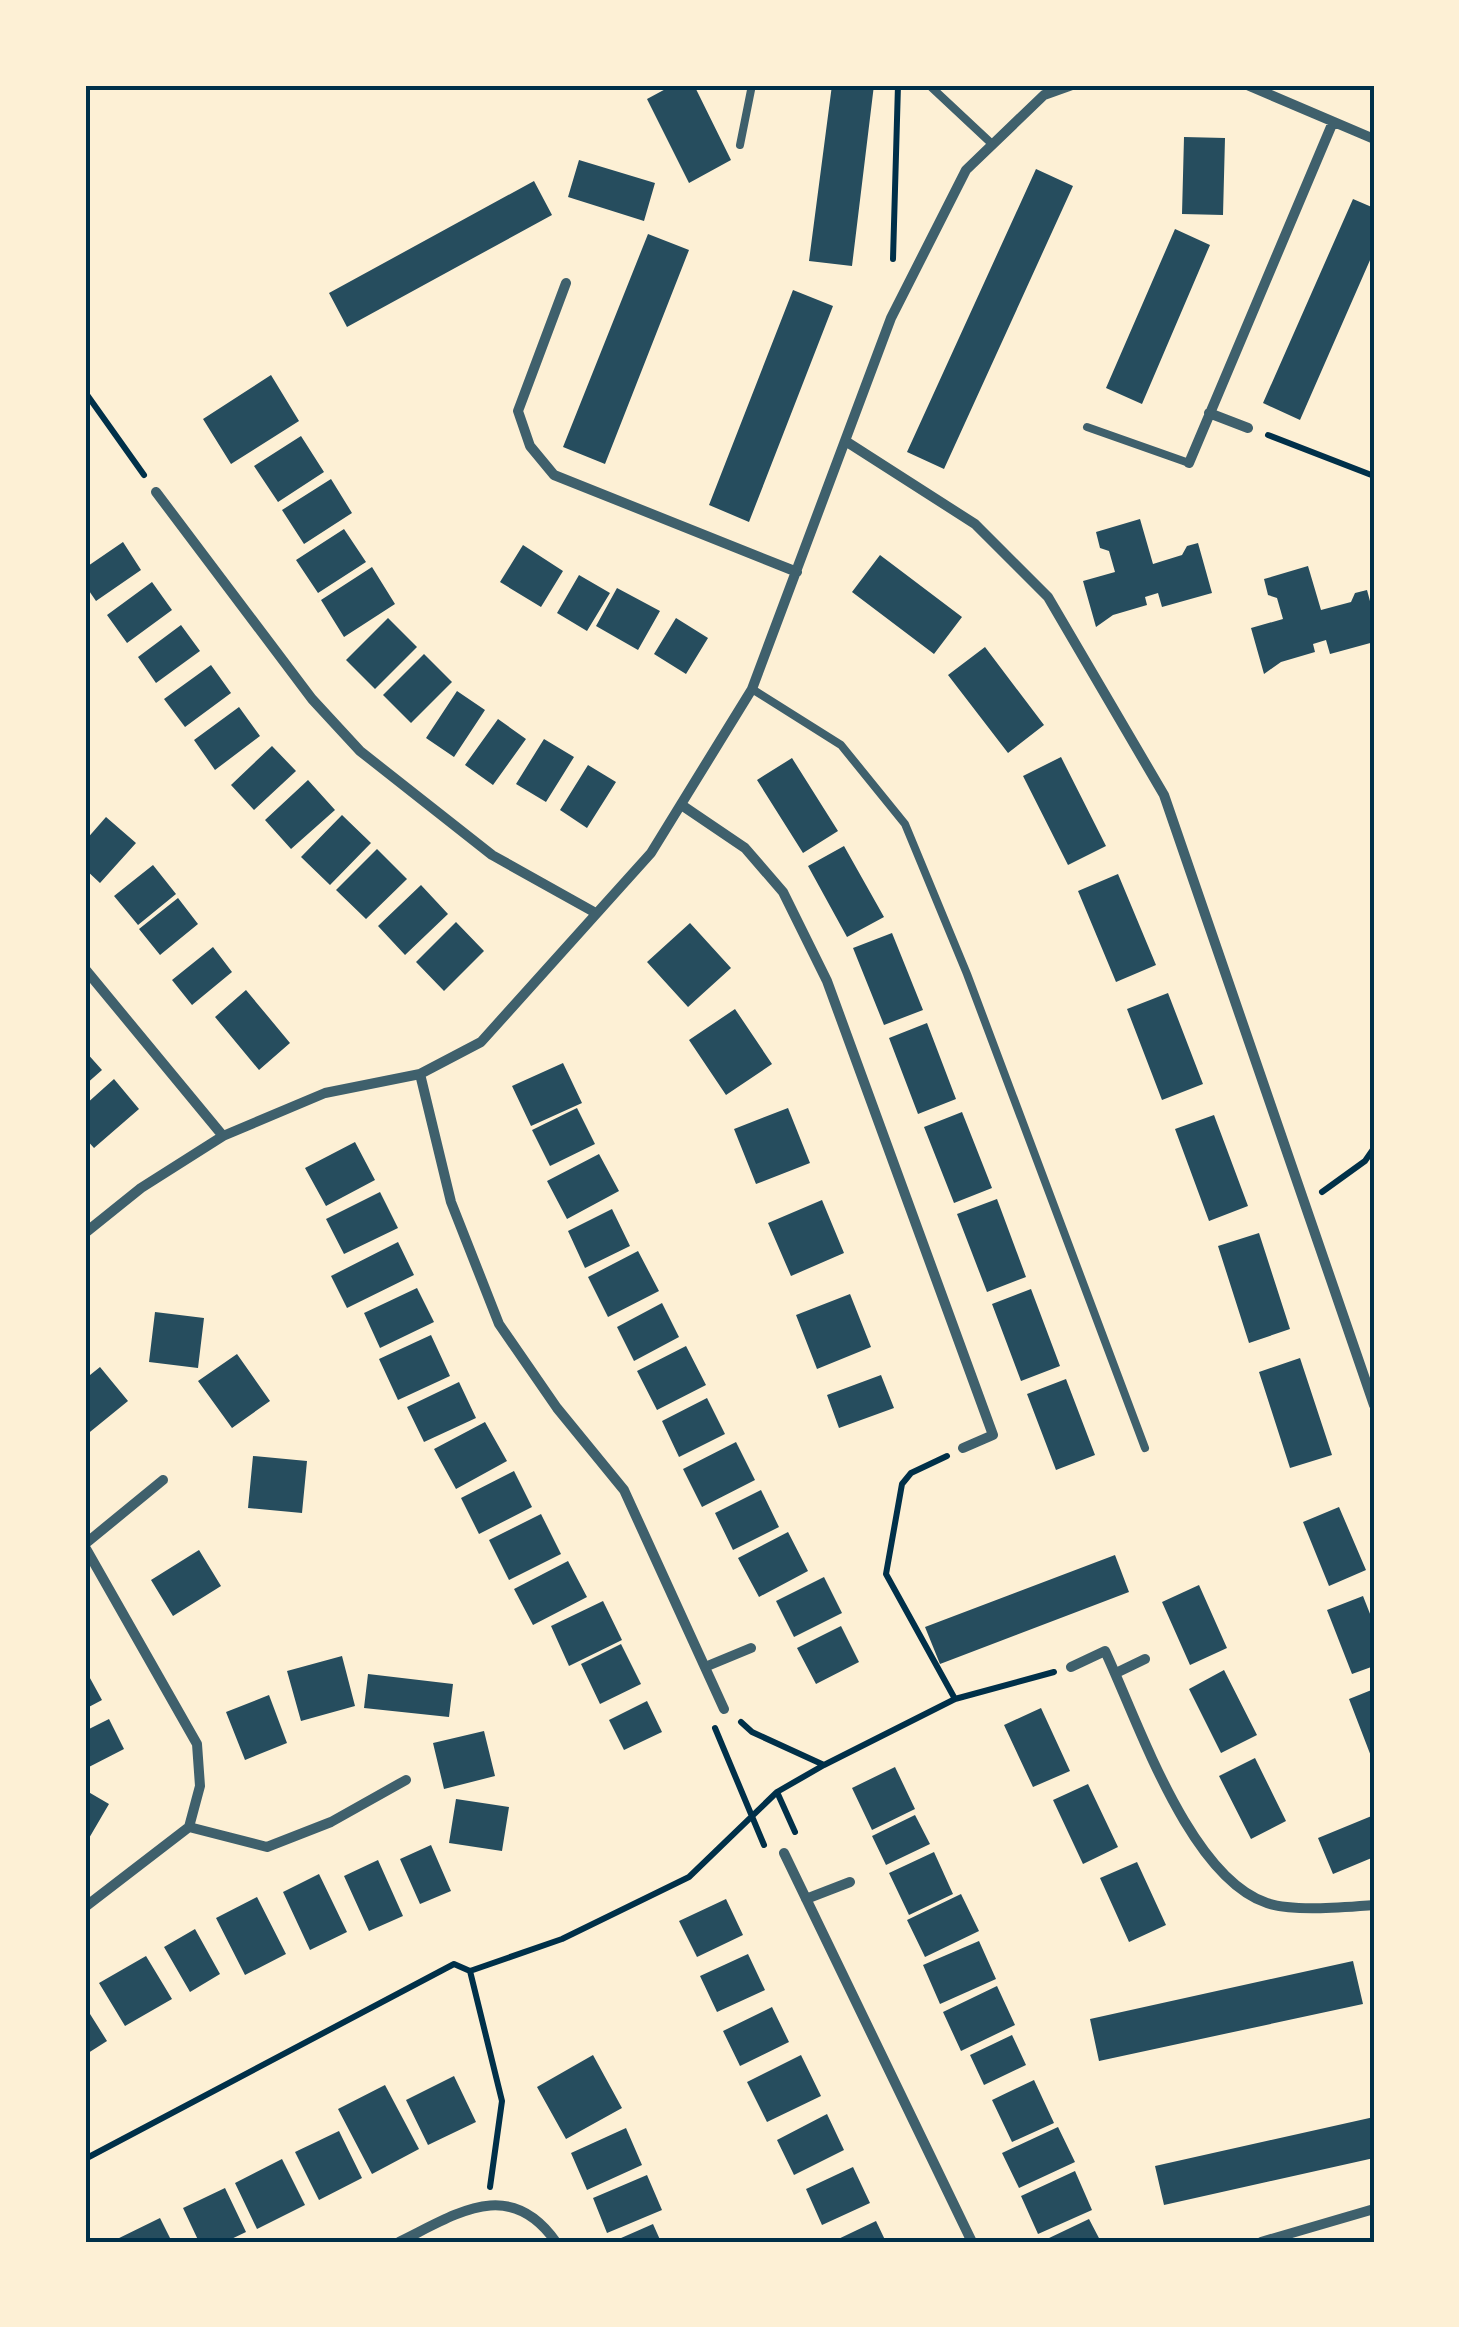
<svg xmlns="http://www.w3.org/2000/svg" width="1459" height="2327" viewBox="0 0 1459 2327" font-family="'Public Sans',sans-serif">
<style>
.building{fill:#264d5e}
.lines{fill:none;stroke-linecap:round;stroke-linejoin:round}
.path{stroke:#003049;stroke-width:6}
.service{stroke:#3f606c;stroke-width:8}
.minor{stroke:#3f606c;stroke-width:10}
.neatline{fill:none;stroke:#003049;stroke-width:4}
</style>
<rect width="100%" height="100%" fill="#fdf0d5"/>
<path class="building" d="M 673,85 L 694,85 L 731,160 L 689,183 L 647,99 Z
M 832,85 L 874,85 L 852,266 L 809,261 Z
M 1184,137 L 1225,138 L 1223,215 L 1182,214 Z
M 579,160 L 655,183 L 644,221 L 568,197 Z
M 1036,169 L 1073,186 L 944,469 L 907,452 Z
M 534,181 L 552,215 L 347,327 L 329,293 Z
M 1353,199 L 1374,208 L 1374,251 L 1300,420 L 1263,403 Z
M 1175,229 L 1210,245 L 1142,404 L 1106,388 Z
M 648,234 L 689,250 L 605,464 L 563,447 Z
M 793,290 L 833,306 L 749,522 L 709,505 Z
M 271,375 L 299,421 L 231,464 L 203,419 Z
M 301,436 L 324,472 L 278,502 L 254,466 Z
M 331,479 L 352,513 L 304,544 L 282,510 Z
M 1140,519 L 1153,564 L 1182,555 L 1187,546 L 1198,543 L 1212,593 L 1162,607 L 1158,593 L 1145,597 L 1147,605 L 1113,615 L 1096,627 L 1083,581 L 1115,572 L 1109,551 L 1100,548 L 1096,532 Z
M 344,529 L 366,562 L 318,593 L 296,560 Z
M 123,542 L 141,570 L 96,601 L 85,585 L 85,568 Z
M 523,545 L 563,571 L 541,607 L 500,582 Z
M 880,555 L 962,617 L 934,654 L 852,592 Z
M 1308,566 L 1321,610 L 1351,602 L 1355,593 L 1367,590 L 1374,616 L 1374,642 L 1330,654 L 1326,640 L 1313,644 L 1315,652 L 1281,662 L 1264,674 L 1251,628 L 1283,619 L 1277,598 L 1268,595 L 1264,579 Z
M 372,567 L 395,604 L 344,637 L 321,600 Z
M 579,575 L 610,593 L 587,631 L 557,613 Z
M 152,582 L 172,610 L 127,643 L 107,615 Z
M 617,588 L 660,611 L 638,650 L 596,626 Z
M 388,618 L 417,647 L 375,689 L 346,660 Z
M 676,618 L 708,638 L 686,674 L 654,654 Z
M 181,625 L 200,651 L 156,683 L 138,657 Z
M 985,647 L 1044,725 L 1008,753 L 948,675 Z
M 424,654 L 452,682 L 411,723 L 383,695 Z
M 211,665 L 231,693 L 185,727 L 164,699 Z
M 457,691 L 485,710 L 454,757 L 426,738 Z
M 239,707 L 260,736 L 215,770 L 194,740 Z
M 498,719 L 526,739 L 493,785 L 465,765 Z
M 544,739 L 574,757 L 546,802 L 516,784 Z
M 272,746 L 296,771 L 254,810 L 231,785 Z
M 1061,757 L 1106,846 L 1068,865 L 1023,776 Z
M 792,758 L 838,831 L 803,853 L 757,780 Z
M 588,765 L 616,782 L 587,828 L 560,810 Z
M 308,780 L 335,810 L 291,849 L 265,820 Z
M 342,815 L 371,843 L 330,885 L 301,857 Z
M 106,817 L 136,843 L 100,883 L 85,869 L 85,841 Z
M 844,846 L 884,917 L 847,937 L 808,866 Z
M 377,849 L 407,879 L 366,919 L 336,890 Z
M 153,865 L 176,894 L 138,925 L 114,896 Z
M 1118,874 L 1156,965 L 1116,982 L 1078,891 Z
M 421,885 L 448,914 L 405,955 L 378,926 Z
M 178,898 L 198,924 L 160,955 L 139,929 Z
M 456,922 L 484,951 L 444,991 L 416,962 Z
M 690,923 L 731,968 L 688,1007 L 647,962 Z
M 892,933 L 923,1010 L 884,1025 L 853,948 Z
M 213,947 L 232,972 L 192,1005 L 172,980 Z
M 246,990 L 290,1043 L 259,1070 L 215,1017 Z
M 1168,993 L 1203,1084 L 1162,1100 L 1127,1009 Z
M 735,1009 L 772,1064 L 726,1095 L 689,1040 Z
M 927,1023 L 956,1099 L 918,1114 L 889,1038 Z
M 85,1051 L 102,1070 L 85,1085 Z
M 563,1063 L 582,1103 L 531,1126 L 512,1086 Z
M 114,1079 L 139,1109 L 94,1148 L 85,1138 L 85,1105 Z
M 577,1108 L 595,1144 L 550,1166 L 532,1130 Z
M 788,1108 L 810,1163 L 756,1184 L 734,1129 Z
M 962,1112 L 992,1188 L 954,1203 L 924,1127 Z
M 1214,1115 L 1248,1206 L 1209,1221 L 1175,1129 Z
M 355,1142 L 375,1180 L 326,1206 L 305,1168 Z
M 599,1154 L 619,1191 L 567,1219 L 547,1181 Z
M 380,1192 L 398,1228 L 344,1254 L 326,1219 Z
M 997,1199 L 1026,1277 L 987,1292 L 957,1214 Z
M 822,1200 L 844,1253 L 791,1276 L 768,1223 Z
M 612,1209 L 630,1246 L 585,1268 L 568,1231 Z
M 1259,1233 L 1290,1329 L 1249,1343 L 1218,1246 Z
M 398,1242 L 414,1275 L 347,1308 L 331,1276 Z
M 638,1251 L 659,1291 L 608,1317 L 588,1277 Z
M 417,1288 L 434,1322 L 380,1348 L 364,1313 Z
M 1031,1289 L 1060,1366 L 1021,1381 L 992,1304 Z
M 850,1294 L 871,1347 L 817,1369 L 796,1315 Z
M 662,1303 L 679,1337 L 634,1361 L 617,1327 Z
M 155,1312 L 204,1318 L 198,1368 L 149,1362 Z
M 431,1335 L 450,1376 L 398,1400 L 379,1359 Z
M 686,1346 L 706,1385 L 657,1410 L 637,1371 Z
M 237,1354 L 270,1401 L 232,1428 L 198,1381 Z
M 1300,1358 L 1332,1455 L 1290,1468 L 1259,1372 Z
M 100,1367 L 128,1401 L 85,1436 L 85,1379 Z
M 881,1375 L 894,1408 L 839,1428 L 827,1395 Z
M 1066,1379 L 1095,1455 L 1056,1470 L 1027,1394 Z
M 459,1382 L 476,1418 L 424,1442 L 407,1407 Z
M 707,1398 L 725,1434 L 679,1457 L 662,1421 Z
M 485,1422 L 507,1461 L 456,1489 L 434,1449 Z
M 736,1442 L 755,1480 L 702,1507 L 683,1469 Z
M 253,1456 L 307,1461 L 302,1513 L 248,1508 Z
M 514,1471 L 532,1507 L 479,1534 L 461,1498 Z
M 761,1490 L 779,1527 L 733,1550 L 715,1513 Z
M 1339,1507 L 1366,1570 L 1329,1586 L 1303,1522 Z
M 541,1514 L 561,1554 L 509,1580 L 489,1540 Z
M 788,1532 L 808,1571 L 759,1597 L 738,1558 Z
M 199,1550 L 221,1586 L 173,1616 L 151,1580 Z
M 1115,1555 L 1129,1592 L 940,1664 L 925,1627 Z
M 568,1561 L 587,1597 L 533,1625 L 514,1589 Z
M 824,1577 L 842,1613 L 794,1637 L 776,1601 Z
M 1199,1585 L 1227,1648 L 1190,1665 L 1162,1602 Z
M 1363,1596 L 1374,1624 L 1374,1666 L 1352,1674 L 1327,1610 Z
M 603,1601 L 622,1640 L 569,1666 L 551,1626 Z
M 841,1626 L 859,1662 L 816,1684 L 797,1648 Z
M 621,1644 L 641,1684 L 600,1704 L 581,1664 Z
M 342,1656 L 355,1706 L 301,1721 L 287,1671 Z
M 85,1669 L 102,1700 L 85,1709 Z
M 1224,1670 L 1257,1735 L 1221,1753 L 1189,1689 Z
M 368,1674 L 453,1684 L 449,1717 L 364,1708 Z
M 1374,1689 L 1374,1764 L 1349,1699 Z
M 269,1695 L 287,1743 L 245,1760 L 226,1712 Z
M 647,1701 L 662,1732 L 624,1750 L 609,1720 Z
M 1041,1708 L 1070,1771 L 1033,1787 L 1004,1725 Z
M 109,1719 L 124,1749 L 85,1769 L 85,1731 Z
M 484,1731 L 495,1776 L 444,1789 L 433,1743 Z
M 1255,1758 L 1286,1821 L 1251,1839 L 1219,1776 Z
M 895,1767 L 915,1809 L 872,1830 L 852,1788 Z
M 1088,1784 L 1118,1847 L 1083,1864 L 1053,1800 Z
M 85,1790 L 109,1804 L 85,1845 Z
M 456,1799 L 509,1807 L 502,1851 L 449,1843 Z
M 915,1815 L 930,1844 L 886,1865 L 872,1836 Z
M 1374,1815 L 1374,1857 L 1333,1874 L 1318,1838 Z
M 431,1845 L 451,1891 L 420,1904 L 400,1859 Z
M 934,1852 L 953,1894 L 909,1915 L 889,1873 Z
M 378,1860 L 403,1916 L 369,1931 L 344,1876 Z
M 1137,1862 L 1166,1925 L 1129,1942 L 1100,1878 Z
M 319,1874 L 347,1932 L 310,1950 L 283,1892 Z
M 961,1894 L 979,1931 L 925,1957 L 907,1920 Z
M 257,1897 L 286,1954 L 245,1975 L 216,1918 Z
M 726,1899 L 743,1935 L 697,1957 L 679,1921 Z
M 195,1929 L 220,1974 L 190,1992 L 164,1947 Z
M 979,1941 L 996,1979 L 940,2004 L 923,1965 Z
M 748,1954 L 765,1990 L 717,2012 L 700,1976 Z
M 146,1956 L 172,1999 L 125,2026 L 99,1983 Z
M 1353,1961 L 1363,2004 L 1099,2061 L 1090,2019 Z
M 997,1986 L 1015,2025 L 961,2051 L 943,2012 Z
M 85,2006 L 107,2041 L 85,2055 Z
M 772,2007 L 789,2042 L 740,2066 L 723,2031 Z
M 1012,2035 L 1026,2065 L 984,2085 L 970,2055 Z
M 593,2055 L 622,2108 L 566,2139 L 537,2087 Z
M 801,2055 L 821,2096 L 767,2122 L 747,2082 Z
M 454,2076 L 476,2122 L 428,2145 L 406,2100 Z
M 1034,2080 L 1054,2123 L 1012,2142 L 992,2100 Z
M 385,2085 L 419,2149 L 372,2174 L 338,2109 Z
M 827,2114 L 844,2150 L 794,2175 L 777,2140 Z
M 1374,2117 L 1374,2158 L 1164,2205 L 1155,2166 Z
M 1058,2127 L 1075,2162 L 1019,2188 L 1002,2153 Z
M 626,2128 L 642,2165 L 587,2190 L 571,2153 Z
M 339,2131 L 362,2178 L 319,2200 L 295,2152 Z
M 282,2159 L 305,2205 L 257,2229 L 235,2183 Z
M 853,2167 L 870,2203 L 822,2225 L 806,2189 Z
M 1075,2171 L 1092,2210 L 1038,2234 L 1021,2196 Z
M 647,2175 L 662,2210 L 607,2233 L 593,2198 Z
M 225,2188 L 246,2232 L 225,2242 L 199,2242 L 183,2208 Z
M 160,2218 L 172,2242 L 111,2242 Z
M 1089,2219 L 1101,2242 L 1049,2242 L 1047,2239 Z
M 876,2221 L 886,2242 L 832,2242 Z
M 653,2224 L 661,2242 L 612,2242 Z"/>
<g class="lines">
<path class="path" d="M 893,259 L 898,85
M 85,392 L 144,475
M 1268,435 L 1374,476
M 1322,1192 L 1365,1161 L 1374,1148
M 947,1456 L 911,1473 L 902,1484 L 886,1574 L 955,1699
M 715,1728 L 764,1845
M 824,1765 L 955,1699 L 1054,1672
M 777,1792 L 795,1832
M 470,1971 L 502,2101 L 490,2187
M 85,2159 L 454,1964 L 470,1971 L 562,1939 L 689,1877 L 777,1792 L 824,1765 L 752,1732 L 741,1722"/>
<path class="service" d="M 929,85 L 991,143
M 740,145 L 752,85
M 1087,427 L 1189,463
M 752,689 L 841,745 L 905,824 L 967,974 L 1145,1448"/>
<path class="minor" d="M 1247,85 L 1374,139
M 566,283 L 518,411 L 530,446 L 554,475 L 797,572
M 1209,413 L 1248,428
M 847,442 L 975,524 L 1048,597 L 1164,795 L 1374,1405
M 1189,463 L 1333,122
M 156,492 L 312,699 L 360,751 L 492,855 L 594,912
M 683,806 L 745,848 L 783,892 L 827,981 L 993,1435 L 963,1448
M 85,969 L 223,1136
M 420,1074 L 451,1202 L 499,1324 L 557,1408 L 624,1490 L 724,1709
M 85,1233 L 141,1188 L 223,1136 L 325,1093 L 420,1074 L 481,1042 L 651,853 L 752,689 L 891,318 L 966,170 L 1044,95 L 1072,85
M 85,1544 L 163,1480
M 85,1547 L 197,1744 L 200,1786 L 189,1827 L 85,1907
M 705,1667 L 751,1648
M 1071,1667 L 1105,1651 C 1138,1721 1189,1877 1267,1903 C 1292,1912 1347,1907 1374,1905
M 1116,1673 L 1145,1659
M 189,1827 L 267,1847 L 331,1822 L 406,1780
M 784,1853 L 972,2242
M 806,1899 L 850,1882
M 399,2242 C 455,2215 509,2175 556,2242
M 1261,2242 L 1374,2209"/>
</g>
<rect width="1459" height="2327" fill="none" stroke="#fdf0d5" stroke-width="175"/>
<rect x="88" y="88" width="1284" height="2152" class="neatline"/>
</svg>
